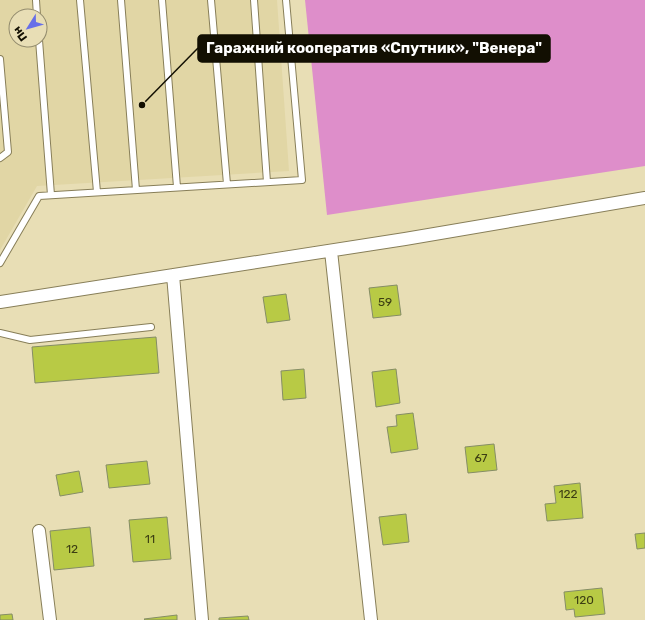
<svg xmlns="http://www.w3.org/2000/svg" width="645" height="620" viewBox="0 0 645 620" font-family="Rubik,sans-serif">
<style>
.built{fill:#e1d6a5;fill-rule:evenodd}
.green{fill:#de8eca}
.building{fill:#b8ca45;stroke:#858d66}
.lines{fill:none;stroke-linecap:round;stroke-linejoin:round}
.service-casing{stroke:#877e58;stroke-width:8}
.minor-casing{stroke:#877e58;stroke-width:14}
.service{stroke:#fff;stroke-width:6}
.minor{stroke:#fff;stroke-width:12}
.labels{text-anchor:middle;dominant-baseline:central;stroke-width:3;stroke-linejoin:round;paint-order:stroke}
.number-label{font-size:12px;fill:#3c3e13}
.leader{fill:none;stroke:#120f02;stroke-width:1.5}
.callout-dot{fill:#120f02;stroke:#e8deb5;stroke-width:1.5}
.callout{fill:#120f02;stroke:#120f02;stroke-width:1.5}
.callout-label{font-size:15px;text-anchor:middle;font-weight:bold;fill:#fff}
</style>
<rect width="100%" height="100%" fill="#e8deb5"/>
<path class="built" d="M 0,0 L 277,0 L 289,171 L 37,186 L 0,250 ZM 16,16 L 40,16 L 40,40 L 16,40 Z"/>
<path class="green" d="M 305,0 L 645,0 L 645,166 L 327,215 Z"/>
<path class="building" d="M 397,285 L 401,315 L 373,318 L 369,288 Z
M 286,294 L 290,320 L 267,323 L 263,297 Z
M 156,337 L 159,373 L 35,383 L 32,347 Z
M 304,369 L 306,398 L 283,400 L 281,371 Z
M 396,369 L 400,403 L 376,407 L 372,372 Z
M 413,413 L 418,449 L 391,453 L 387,427 L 397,426 L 396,415 Z
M 494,444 L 497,470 L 468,473 L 465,447 Z
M 147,461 L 150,484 L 109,488 L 106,465 Z
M 79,471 L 83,492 L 60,496 L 56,475 Z
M 580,483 L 583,518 L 547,521 L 545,504 L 556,503 L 554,486 Z
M 406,514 L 409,542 L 383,545 L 379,517 Z
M 167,517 L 171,559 L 133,562 L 129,520 Z
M 90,527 L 94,566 L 54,570 L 50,531 Z
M 645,533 L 645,548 L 637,549 L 635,534 Z
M 602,588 L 605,614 L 575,617 L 574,609 L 566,610 L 564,592 Z
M 12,614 L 13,620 L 0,620 L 0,615 Z
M 177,615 L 177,620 L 145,620 L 144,619 Z
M 248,616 L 249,620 L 219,620 L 219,618 Z"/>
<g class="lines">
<defs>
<path id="service" d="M 36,0 L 37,16
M 80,0 L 97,192
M 121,0 L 136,190
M 162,0 L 177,187
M 211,0 L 227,184
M 254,0 L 267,182
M 39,40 L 51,195
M 0,59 L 8,152 L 0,158
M 0,263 L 39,196 L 302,180 L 286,0
M 0,333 L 30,340 L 151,327"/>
<path id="minor" d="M 331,251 L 371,620
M 173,275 L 202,620
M 0,302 L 405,239 L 645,198
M 39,531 L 50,620"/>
</defs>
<use href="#service" class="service-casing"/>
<use href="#minor" class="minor-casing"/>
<use href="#service" class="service"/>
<use href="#minor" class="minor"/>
</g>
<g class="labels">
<g class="number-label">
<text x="385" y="302">59</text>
<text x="481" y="458">67</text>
<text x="568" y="494">122</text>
<text x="150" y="539">11</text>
<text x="72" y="549">12</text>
<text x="584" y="600">120</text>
</g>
</g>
<path class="leader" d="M142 105L198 48"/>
<circle class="callout-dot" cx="142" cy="105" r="4"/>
<rect class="callout" x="198" y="35" width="352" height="27" rx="4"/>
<g class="callout-label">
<text x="374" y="53">Гаражний кооператив «Спутник», "Венера"</text>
</g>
<g transform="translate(28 28) rotate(233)"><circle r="19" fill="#e8deb5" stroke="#928b6d"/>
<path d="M0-3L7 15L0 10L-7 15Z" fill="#676fe8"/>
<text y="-6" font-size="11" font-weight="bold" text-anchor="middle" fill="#120f02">Пн</text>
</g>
</svg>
